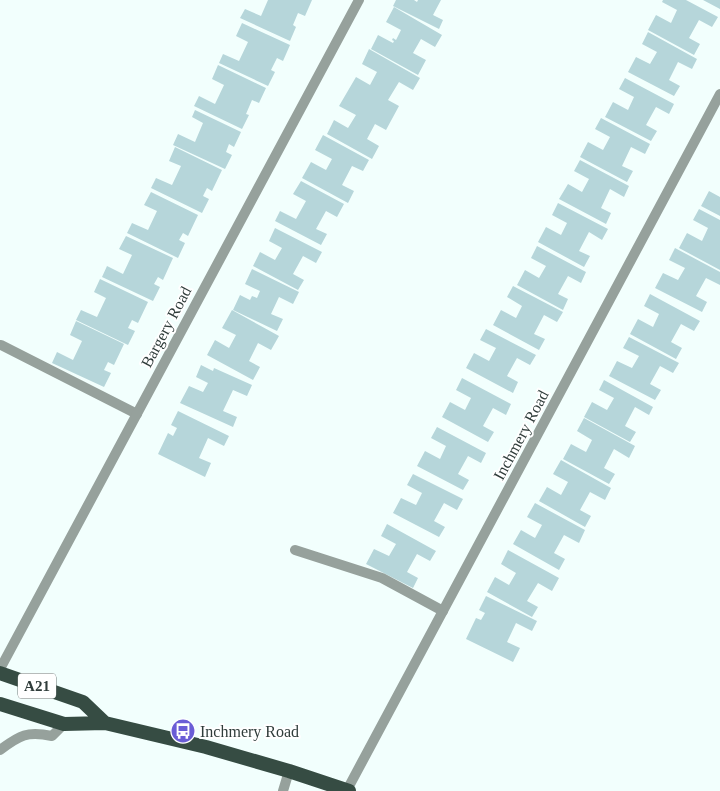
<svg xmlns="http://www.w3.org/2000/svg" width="720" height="791" viewBox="0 0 720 791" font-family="Georgia,serif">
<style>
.building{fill:#b6d6da}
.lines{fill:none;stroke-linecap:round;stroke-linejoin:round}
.service{stroke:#96a19c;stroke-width:10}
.minor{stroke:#96a19c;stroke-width:10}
.tertiary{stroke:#96a19c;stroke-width:10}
.trunk{stroke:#364c43;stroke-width:14}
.labels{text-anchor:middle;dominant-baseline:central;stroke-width:4;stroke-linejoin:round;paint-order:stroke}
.shield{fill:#fff;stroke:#6d7675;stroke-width:1}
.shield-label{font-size:15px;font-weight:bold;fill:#2f3c3a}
.street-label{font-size:16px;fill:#2f3c3a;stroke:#fff}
.poi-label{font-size:16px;fill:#2f3c3a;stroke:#fff;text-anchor:start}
</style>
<rect width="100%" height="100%" fill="#f2fffd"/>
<path class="building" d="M 268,0 L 312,0 L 305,16 L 298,13 L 293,25 L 296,27 L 290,41 L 240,18 L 245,9 L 261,16 Z
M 396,0 L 414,0 L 417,2 L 418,0 L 441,0 L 433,15 L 443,20 L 439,29 L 393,6 Z
M 663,0 L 686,0 L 718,17 L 712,27 L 699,20 L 689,38 L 700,44 L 694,55 L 648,30 L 656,15 L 671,23 L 677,10 L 662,2 Z
M 703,0 L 720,0 L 720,9 Z
M 394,7 L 442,35 L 435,47 L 421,39 L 413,53 L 426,60 L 418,75 L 371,49 L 378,35 L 393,43 L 394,41 L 392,40 L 393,38 L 396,40 L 401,30 L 386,22 Z
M 242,23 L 290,45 L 283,61 L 277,58 L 271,70 L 275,72 L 268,86 L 219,63 L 223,54 L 239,61 L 248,42 L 236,36 Z
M 648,32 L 697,59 L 692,69 L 678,62 L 669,80 L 680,86 L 674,96 L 628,72 L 636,57 L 650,64 L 657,52 L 642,44 Z
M 369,49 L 420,78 L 413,90 L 399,82 L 388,100 L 399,106 L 386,130 L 375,124 L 367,139 L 379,146 L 372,159 L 327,134 L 334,120 L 348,128 L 356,115 L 339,106 L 356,77 L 370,85 L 377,72 L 362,64 Z
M 218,65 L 266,88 L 259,103 L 252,100 L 246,114 L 249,115 L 242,129 L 194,106 L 199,96 L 215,104 L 224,85 L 212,79 Z
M 625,78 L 674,104 L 669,114 L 656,107 L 646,125 L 657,131 L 651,141 L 605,117 L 613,102 L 628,110 L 634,97 L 619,89 Z
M 195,110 L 241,132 L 234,147 L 229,144 L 226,152 L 232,155 L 225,169 L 173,145 L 178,134 L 195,142 L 203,123 L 192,117 Z
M 601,118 L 650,144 L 645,154 L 631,147 L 622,166 L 633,171 L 627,182 L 580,157 L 588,142 L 603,150 L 610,137 L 595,129 Z
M 323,135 L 369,160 L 363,171 L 352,166 L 342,185 L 354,191 L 348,203 L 302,178 L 311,162 L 326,170 L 332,159 L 315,150 Z
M 175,147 L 222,170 L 212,191 L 207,188 L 203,196 L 209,199 L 202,213 L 151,188 L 156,178 L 172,185 L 181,166 L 169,161 Z
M 580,160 L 629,186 L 624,197 L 610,189 L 601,208 L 611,213 L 606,224 L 559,199 L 568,184 L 582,192 L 589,179 L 574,171 Z
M 301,181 L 344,204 L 337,217 L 326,211 L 316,229 L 327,234 L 321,245 L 275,221 L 280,211 L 296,219 L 306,201 L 293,194 Z
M 709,191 L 720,197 L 720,216 L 701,206 Z
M 151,192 L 198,215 L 188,236 L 183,233 L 179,240 L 185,243 L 178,258 L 127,233 L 132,223 L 148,230 L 157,211 L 144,205 Z
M 558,203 L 608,229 L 602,240 L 589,232 L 579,251 L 590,256 L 584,267 L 538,242 L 546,227 L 561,235 L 567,223 L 552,215 Z
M 699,209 L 720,220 L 720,270 L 679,248 L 687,233 L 702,241 L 708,228 L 693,220 Z
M 275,228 L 322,252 L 316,263 L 303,256 L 293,274 L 304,280 L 298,290 L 253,266 L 260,252 L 275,260 L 282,248 L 269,241 Z
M 126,236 L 173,258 L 163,280 L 158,277 L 154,284 L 160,287 L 153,301 L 102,277 L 107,266 L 123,274 L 132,255 L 119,249 Z
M 537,246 L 586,272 L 581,283 L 568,276 L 558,294 L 568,299 L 563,310 L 517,285 L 525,270 L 539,278 L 546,266 L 531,258 Z
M 675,248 L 720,272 L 720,285 L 706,278 L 696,296 L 707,302 L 702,312 L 655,288 L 663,273 L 678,280 L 685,268 L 669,260 Z
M 252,269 L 299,292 L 293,304 L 279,297 L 271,314 L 283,319 L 277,331 L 233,310 L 240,295 L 250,300 L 252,296 L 257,298 L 260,291 L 245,284 Z
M 100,279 L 148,302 L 138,323 L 132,320 L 128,328 L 135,331 L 128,345 L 76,320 L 81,310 L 97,317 L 106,298 L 94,292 Z
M 513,286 L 563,312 L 557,322 L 544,315 L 534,334 L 545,339 L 539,350 L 493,325 L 501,310 L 516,318 L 522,306 L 507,297 Z
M 650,294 L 700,321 L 694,331 L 681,324 L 671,342 L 682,348 L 676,359 L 630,334 L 638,319 L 653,327 L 659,314 L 644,306 Z
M 232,310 L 279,336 L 271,350 L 258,343 L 249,361 L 260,367 L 253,380 L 207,355 L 215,340 L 229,348 L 236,335 L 222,328 Z
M 76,321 L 124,344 L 114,365 L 108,362 L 104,370 L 111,373 L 104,387 L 52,363 L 57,352 L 73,360 L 82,341 L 70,335 Z
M 486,329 L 536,355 L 530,365 L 517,358 L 507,376 L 518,382 L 513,393 L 466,368 L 474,353 L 489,361 L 496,348 L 480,340 Z
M 629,337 L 679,363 L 673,373 L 660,366 L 650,384 L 661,390 L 655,400 L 609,376 L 617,361 L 632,368 L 639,356 L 623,348 Z
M 201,365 L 213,371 L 214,368 L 252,385 L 247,396 L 233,390 L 223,411 L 237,417 L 233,427 L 180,403 L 189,386 L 203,392 L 208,383 L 196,377 Z
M 462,378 L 511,404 L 506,415 L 493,408 L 483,426 L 494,432 L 488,442 L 442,417 L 450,402 L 465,410 L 471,398 L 456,390 Z
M 604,380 L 653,407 L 649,415 L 635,407 L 625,426 L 636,432 L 630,442 L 584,417 L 592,402 L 607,410 L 614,398 L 599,390 Z
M 178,411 L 229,436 L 224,446 L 208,438 L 199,458 L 211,463 L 205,477 L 158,454 L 168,433 L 173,436 L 177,428 L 171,425 Z
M 584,418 L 635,446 L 629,458 L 614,449 L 604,468 L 615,474 L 609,484 L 563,459 L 571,444 L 586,452 L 592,440 L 577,431 Z
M 437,427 L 486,453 L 481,463 L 468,456 L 458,474 L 469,480 L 463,490 L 417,466 L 425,451 L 440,459 L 446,446 L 431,438 Z
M 561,460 L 611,488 L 605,500 L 590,492 L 580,510 L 591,516 L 585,527 L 539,501 L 547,487 L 561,495 L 568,482 L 553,474 Z
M 413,474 L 463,499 L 457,510 L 444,503 L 434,521 L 445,527 L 439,537 L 393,513 L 401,498 L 416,505 L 422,493 L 407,485 Z
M 535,503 L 585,530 L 579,543 L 564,535 L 554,553 L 565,559 L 559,570 L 513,544 L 521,530 L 535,538 L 542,525 L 527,517 Z
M 387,524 L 436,551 L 430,561 L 417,554 L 407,572 L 418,578 L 413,588 L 366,564 L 374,549 L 389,556 L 396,544 L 381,536 Z
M 508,550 L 559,578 L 552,591 L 538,583 L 527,601 L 538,607 L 532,617 L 487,592 L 495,577 L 509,585 L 516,573 L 501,564 Z
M 486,596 L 537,621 L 532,631 L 516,623 L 507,642 L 520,648 L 513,662 L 466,639 L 476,618 L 481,620 L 485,613 L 479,610 Z"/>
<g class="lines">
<path class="service" d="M 1,345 L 137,414
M 295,550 L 382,578 L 443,611"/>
<path class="minor" d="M 0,669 L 359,0
M 347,790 L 720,94
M 283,791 L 289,771"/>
<path class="tertiary" d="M 0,750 C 20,735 27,731 52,736 L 64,724"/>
<path class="trunk" d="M 0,673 L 83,702 L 105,723
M 0,704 L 64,724 L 105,723 L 206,747 L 289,771 L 349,791"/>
</g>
<defs>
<symbol id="bus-disc" viewBox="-11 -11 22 22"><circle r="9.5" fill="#6a5dd6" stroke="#fff"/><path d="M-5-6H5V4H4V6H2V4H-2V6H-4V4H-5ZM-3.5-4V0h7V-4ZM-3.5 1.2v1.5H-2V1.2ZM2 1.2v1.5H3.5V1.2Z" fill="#fff"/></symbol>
</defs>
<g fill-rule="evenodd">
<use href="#bus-disc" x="169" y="717" width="28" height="28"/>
</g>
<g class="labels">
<rect class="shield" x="18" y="673.5" width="38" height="25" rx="4"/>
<g class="shield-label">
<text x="37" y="686">A21</text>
</g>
<g class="street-label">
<text transform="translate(166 327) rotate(-62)">Bargery Road</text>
<text transform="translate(521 435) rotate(-62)">Inchmery Road</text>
</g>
<g class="poi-label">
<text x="200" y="731">Inchmery Road</text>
</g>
</g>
</svg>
